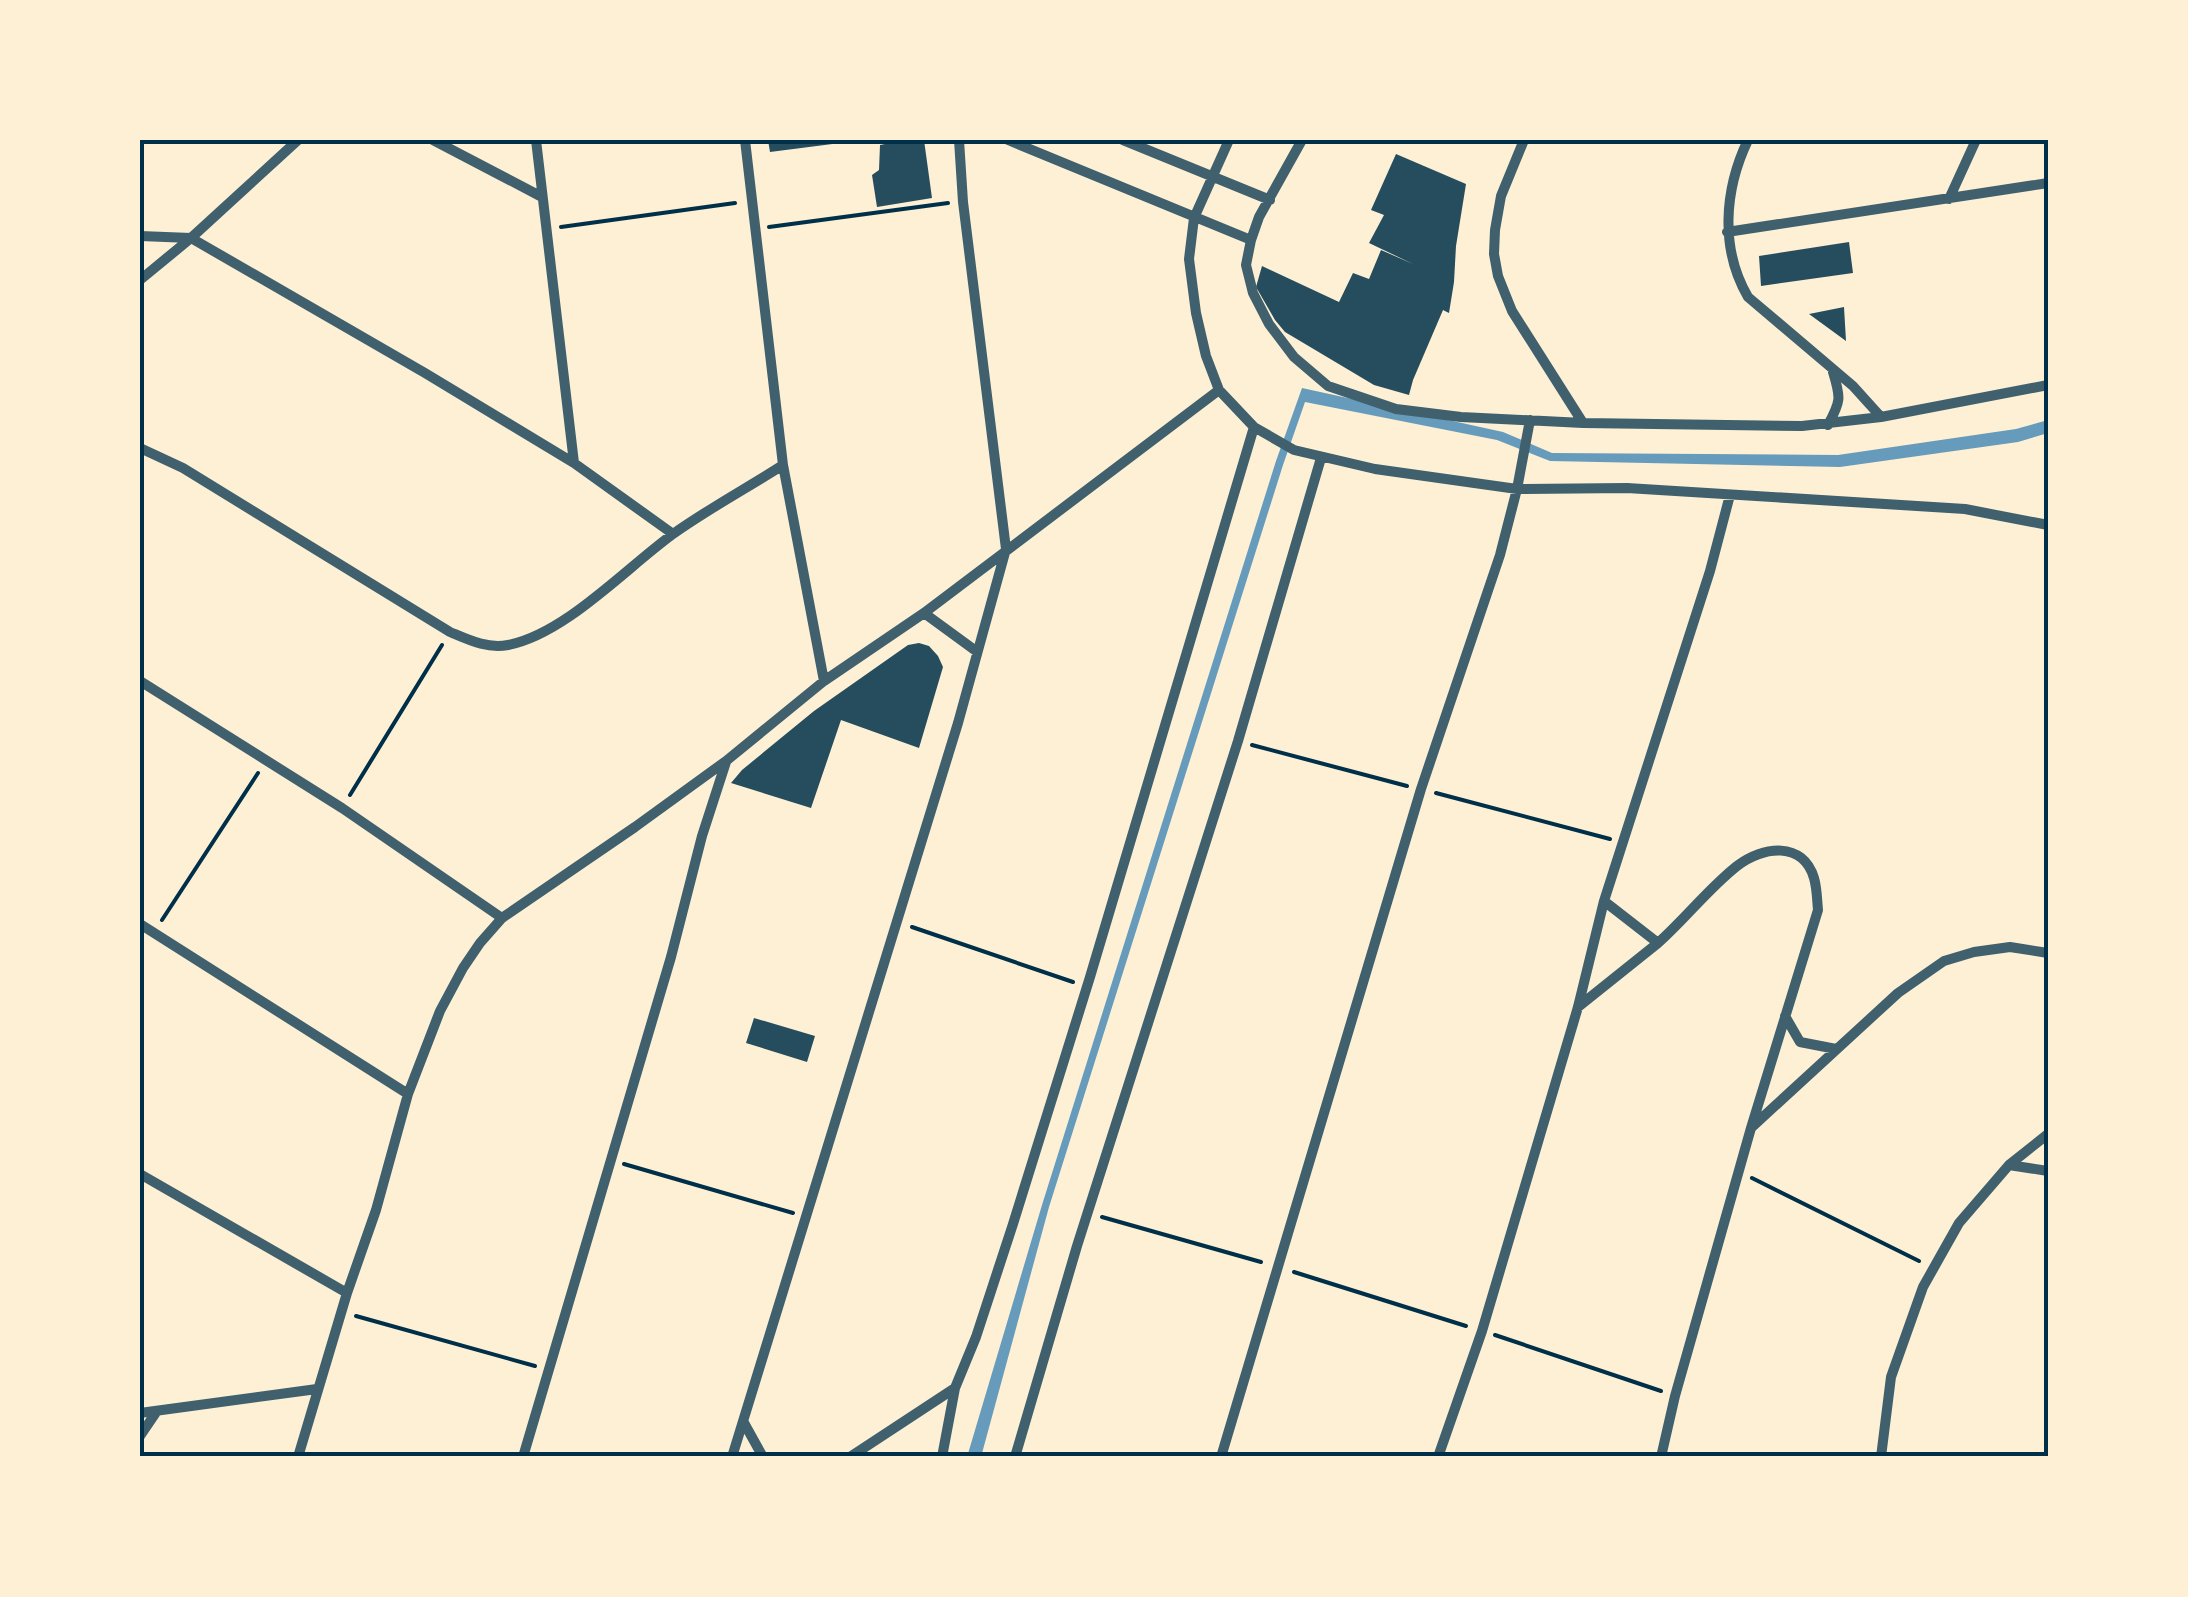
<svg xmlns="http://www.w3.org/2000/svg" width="2188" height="1597" viewBox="0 0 2188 1597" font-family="'Times New Roman',serif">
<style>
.water{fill:#669bbc}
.building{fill:#264d5e}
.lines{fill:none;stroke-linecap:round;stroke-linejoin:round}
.path{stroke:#003049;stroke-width:4}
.minor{stroke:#3f606c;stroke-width:10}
.neatline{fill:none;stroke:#003049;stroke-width:4}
</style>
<rect width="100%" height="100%" fill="#fdf0d5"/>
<path class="water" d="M 1302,388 L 1503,432 L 1552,453 L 1838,455 L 2016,429 L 2048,420 L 2048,433 L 2018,442 L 1840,467 L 1550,461 L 1497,440 L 1305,402 L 1283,465 L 1049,1207 L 981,1457 L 967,1457 L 1042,1205 L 1276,461 Z"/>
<path class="building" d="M 768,140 L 847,140 L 848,142 L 770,152 Z
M 905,140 L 924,140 L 932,198 L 877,207 L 872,175 L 879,170 L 880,145 Z
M 1396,154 L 1466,184 L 1456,246 L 1454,282 L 1449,313 L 1443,310 L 1413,380 L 1409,395 L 1374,385 L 1285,332 L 1275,320 L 1256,287 L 1262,266 L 1339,302 L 1353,273 L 1369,279 L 1381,250 L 1413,264 L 1369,243 L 1384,215 L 1371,210 Z
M 1849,242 L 1853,273 L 1761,286 L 1759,256 Z
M 1844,307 L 1846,341 L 1809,314 Z
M 919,643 L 929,646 L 938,656 L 943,667 L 919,748 L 841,720 L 811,808 L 731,783 L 742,770 L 814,711 L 908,645 Z
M 754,1018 L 815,1036 L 807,1062 L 746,1043 Z"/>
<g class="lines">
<path class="path" d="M 561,227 L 735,203
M 769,227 L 948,203
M 1252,745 L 1407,786
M 1436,793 L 1610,839
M 350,795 L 442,645
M 162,920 L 258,773
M 912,927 L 1073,982
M 624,1164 L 793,1213
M 1752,1178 L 1919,1261
M 1102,1217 L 1261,1262
M 1294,1272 L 1466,1326
M 356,1316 L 535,1366
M 1495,1335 L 1661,1391"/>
<path class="minor" d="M 433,140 L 542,197
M 536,140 L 574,463
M 745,140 L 783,465 L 824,681
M 1008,140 L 1251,240
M 1123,140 L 1270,200
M 1229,140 L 1194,218 L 1189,259 L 1196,313 L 1206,356 L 1219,390 L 1254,427 L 1294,450 L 1375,469 L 1517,489 L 1627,488 L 1965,509 L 2048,525
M 1302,140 L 1259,217 L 1251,240 L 1246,265 L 1253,293 L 1269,324 L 1294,357 L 1328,386 L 1396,409 L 1461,417 L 1583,423 L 1802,426 L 1881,417 L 2048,385
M 1524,140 L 1501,196 L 1495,230 L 1494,254 L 1498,276 L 1512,311 L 1583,423
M 1748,140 C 1724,190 1720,249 1748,297 L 1853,386 L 1881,417
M 1949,199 L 1976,140
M 1727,232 L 2048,183
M 140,236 L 191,238 L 425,373 L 574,463 L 673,534
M 140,280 L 191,238 L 298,140
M 1828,425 C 1841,401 1841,398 1833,372
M 140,448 L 183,468 L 450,632 C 469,640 487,649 508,645 C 565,634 626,568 673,534 C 708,509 747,488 783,465
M 924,613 L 976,651
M 140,681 L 342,808 L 502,918
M 1604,901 L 1658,943 C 1685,919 1709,888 1737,866 C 1763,846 1803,841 1814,878 C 1817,888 1817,900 1818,910 L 1751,1128 L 1675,1396 L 1661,1457
M 140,924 L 408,1094
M 1578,1007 L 1658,943
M 1785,1016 L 1800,1042 L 1836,1049
M 1752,1127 L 1898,993 L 1944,961 L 1974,952 L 2010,947 L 2048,953
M 2009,1165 L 2048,1171
M 140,1174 L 347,1293
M 140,1413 L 317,1389
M 743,1421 L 763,1457
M 140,1436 L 157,1411
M 298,1457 L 347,1293 L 376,1210 L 408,1094 L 440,1011 L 463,968 L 480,943 L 502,918 L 635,827 L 726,761 L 824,681 L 924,613 L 1219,390
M 523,1457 L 671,957 L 702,836 L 726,762
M 732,1457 L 958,723 L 1006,549 L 963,202 L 959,140
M 850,1457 L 955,1388
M 942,1457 L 955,1388 L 976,1337 L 1013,1224 L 1090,977 L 1254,427
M 1015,1457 L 1077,1246 L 1238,741 L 1321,458
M 1221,1457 L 1421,789 L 1500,555 L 1517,489 L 1530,420
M 1438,1457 L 1482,1331 L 1578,1007 L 1604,901 L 1710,571 L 1730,495
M 1881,1457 L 1891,1377 L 1923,1287 L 1959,1223 L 2009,1165 L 2048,1134"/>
</g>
<rect width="2188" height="1597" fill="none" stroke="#fdf0d5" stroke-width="285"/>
<rect x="142" y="142" width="1904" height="1312" class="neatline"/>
</svg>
